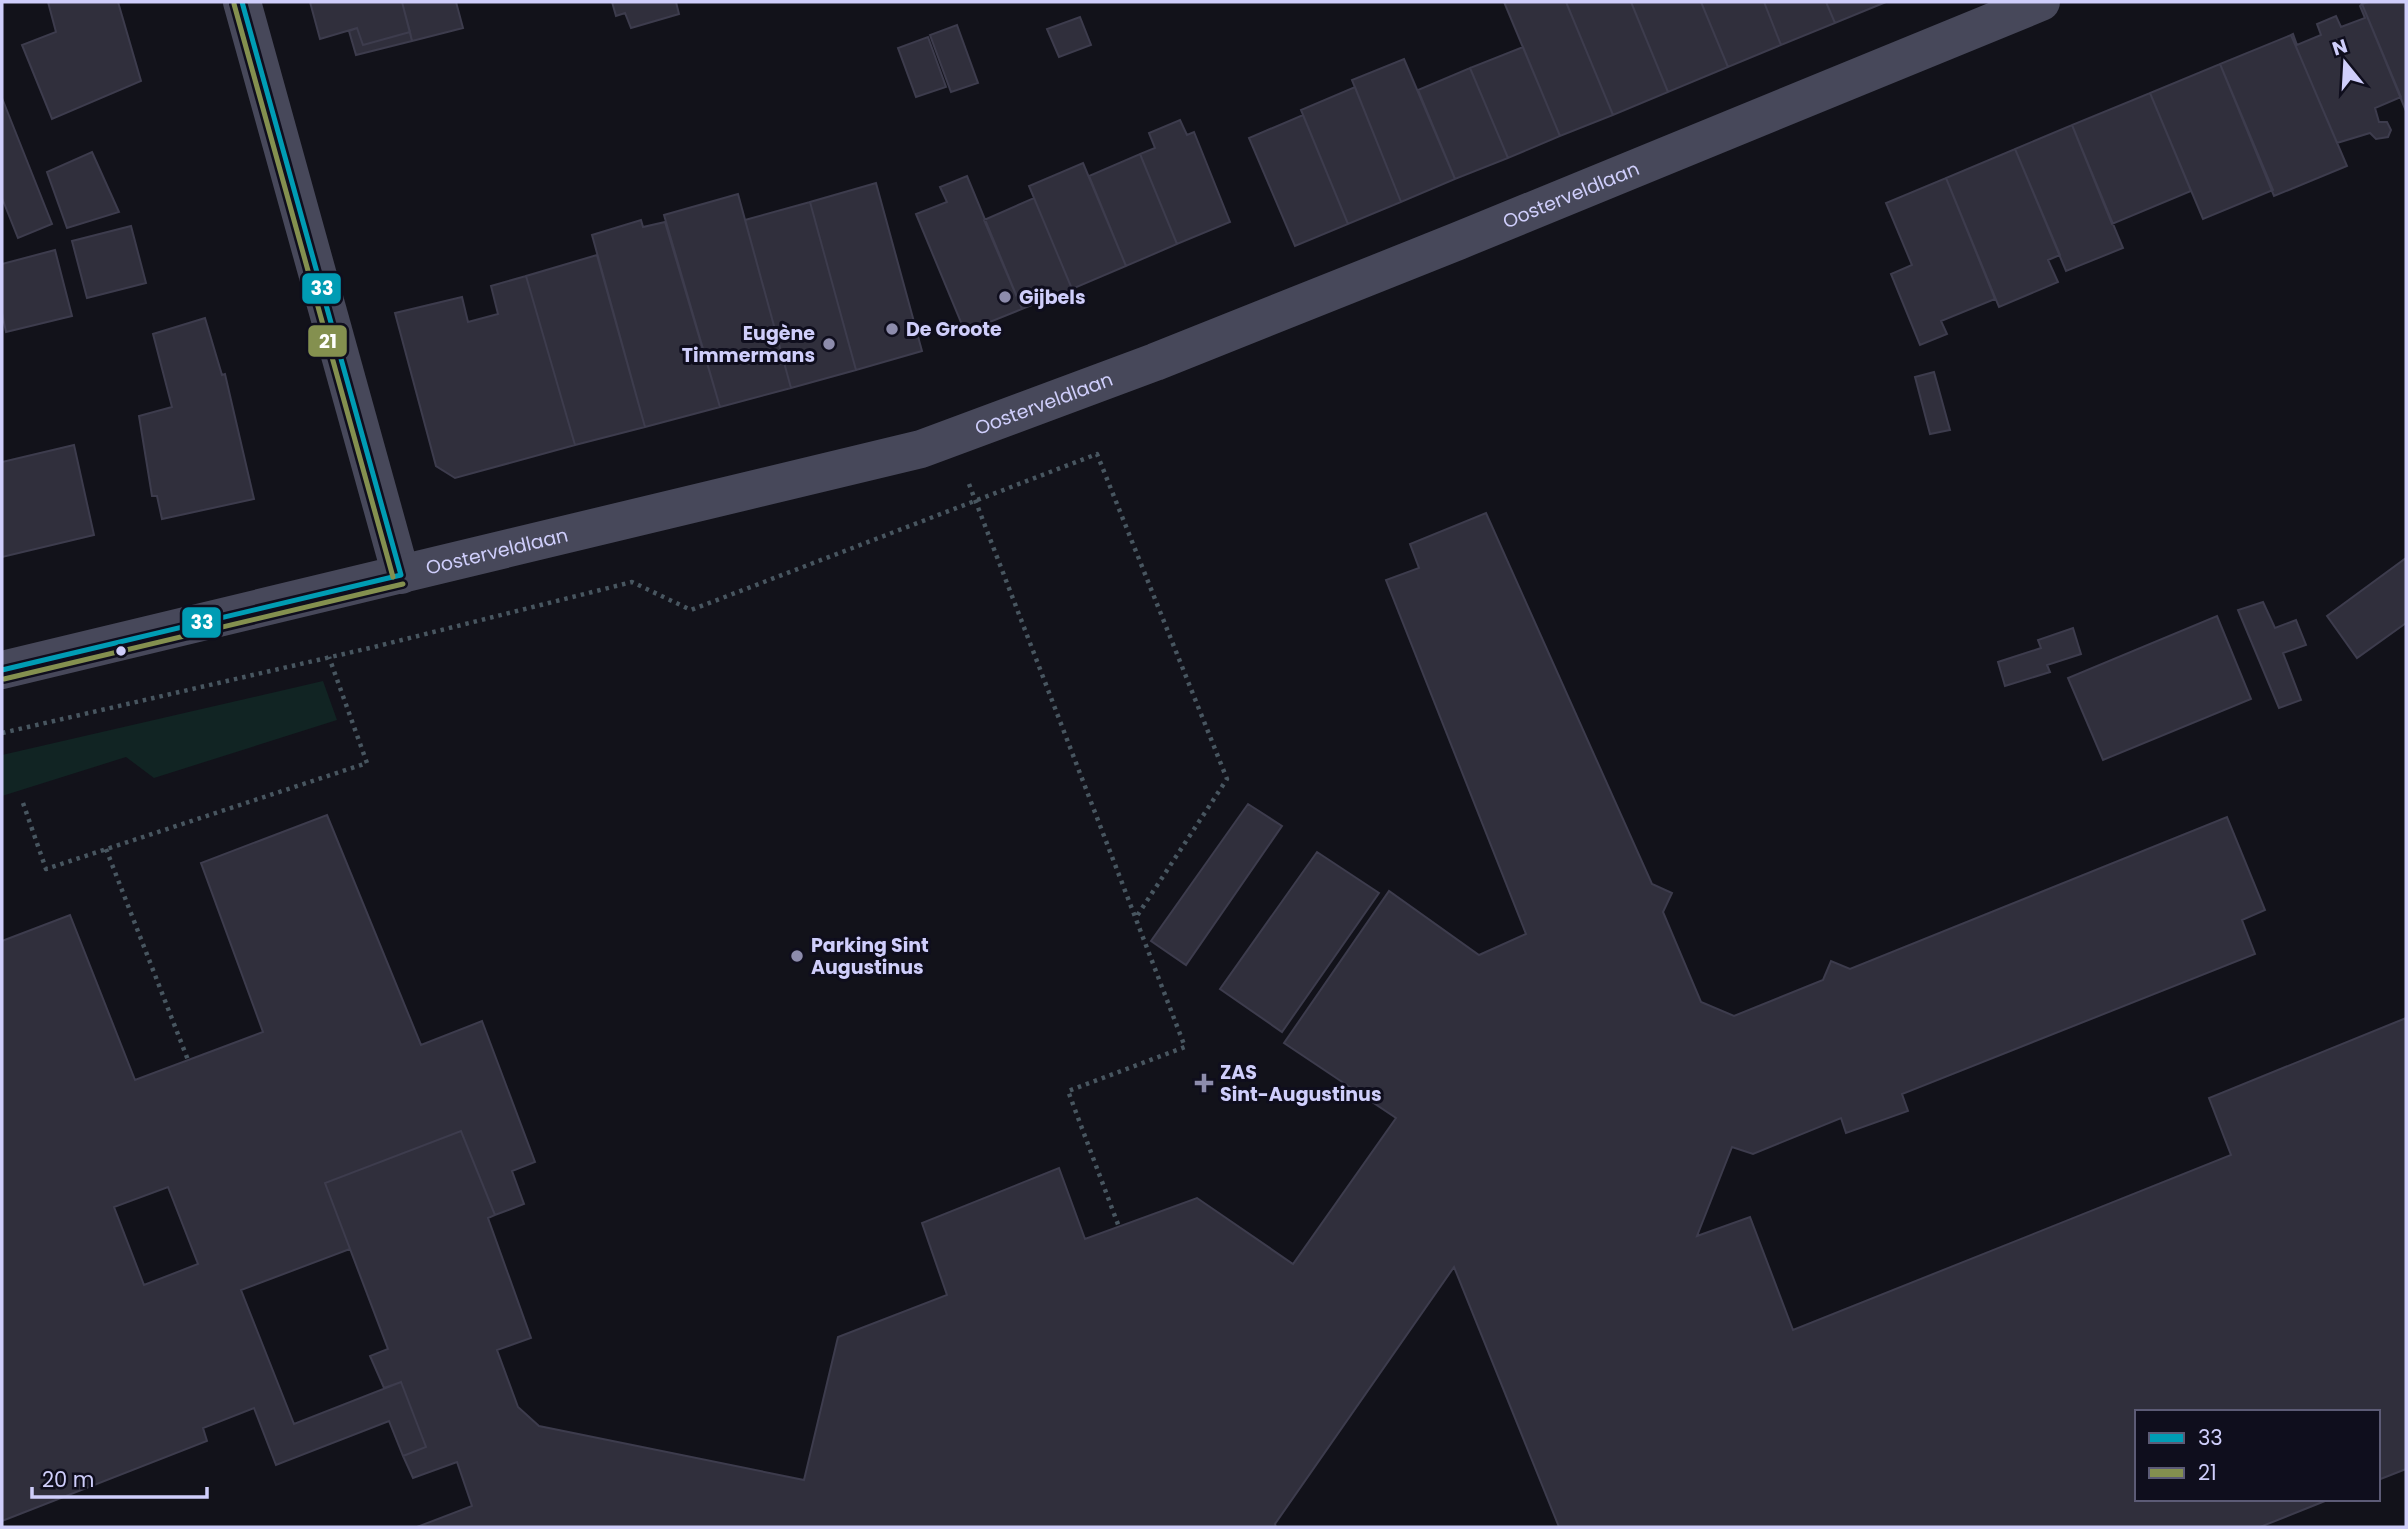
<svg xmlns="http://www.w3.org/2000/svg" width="2408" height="1529" viewBox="0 0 2408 1529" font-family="Poppins,sans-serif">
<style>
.green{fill:#112423}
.building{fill:#302f3c;stroke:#3d3c4d;stroke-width:2;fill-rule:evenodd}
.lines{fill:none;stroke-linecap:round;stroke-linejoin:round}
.path{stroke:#485660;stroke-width:4.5;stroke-dasharray:3.5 5;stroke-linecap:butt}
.minor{stroke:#47485a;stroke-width:38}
.bus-1-casing{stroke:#0f0e1d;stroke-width:10}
.bus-2-casing{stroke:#0f0e1d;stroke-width:10}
.bus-1{stroke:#009cb4;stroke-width:5}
.bus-2{stroke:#84904f;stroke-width:5}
.poi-dot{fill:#8d8cac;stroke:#0f0e1d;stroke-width:2.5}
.bus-dot{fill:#cfcefb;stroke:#0f0e1d;stroke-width:2.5}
.labels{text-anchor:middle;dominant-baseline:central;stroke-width:6;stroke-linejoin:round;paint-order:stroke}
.street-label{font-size:19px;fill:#cfcefb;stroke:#0f0e1d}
.poi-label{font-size:19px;font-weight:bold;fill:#cfcefb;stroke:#0f0e1d;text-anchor:start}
.line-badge{stroke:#0f0e1d;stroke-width:2.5}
.badge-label{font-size:19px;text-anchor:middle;font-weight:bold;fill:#fff}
</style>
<rect width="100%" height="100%" fill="#12121a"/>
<path class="green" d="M 323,681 L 337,720 L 154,778 L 126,757 L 2,796 L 2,755 Z"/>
<path class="building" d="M 48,2 L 118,2 L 141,81 L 52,119 L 22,45 L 56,32 Z
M 310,2 L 402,2 L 410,32 L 363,45 L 357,28 L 320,39 Z
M 402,2 L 456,2 L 463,28 L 412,41 Z
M 612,2 L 676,2 L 679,14 L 631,28 L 625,13 L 616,16 Z
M 1504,2 L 1566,2 L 1613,115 L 1560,136 Z
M 1566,2 L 1631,2 L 1668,92 L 1613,115 Z
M 1631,2 L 1701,2 L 1728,67 L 1668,92 Z
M 1701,2 L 1764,2 L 1781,45 L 1728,67 Z
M 1764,2 L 1826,2 L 1835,23 L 1781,45 Z
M 1826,2 L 1886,2 L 1835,23 Z
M 2369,2 L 2406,2 L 2406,111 L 2362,4 Z
M 2362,4 L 2401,97 L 2375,108 L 2379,122 L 2387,122 L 2391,130 L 2388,137 L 2376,139 L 2370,133 L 2337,143 L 2291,35 L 2293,34 L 2297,45 L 2321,35 L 2317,24 L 2336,16 L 2341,27 L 2365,18 L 2360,6 Z
M 1080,17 L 1091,45 L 1059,57 L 1047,29 Z
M 957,25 L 978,83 L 951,92 L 930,35 Z
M 357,28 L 363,45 L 410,32 L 412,41 L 356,55 L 349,31 Z
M 2291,35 L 2347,166 L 2274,196 L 2220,64 Z
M 928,37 L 946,87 L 916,97 L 898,48 Z
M 1523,47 L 1560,136 L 1508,158 L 1470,68 Z
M 1404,59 L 1455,179 L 1401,202 L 1352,80 Z
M 2220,64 L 2273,190 L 2203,219 L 2150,93 Z
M 1470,68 L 1508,158 L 1455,179 L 1418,90 Z
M 1355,87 L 1401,202 L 1348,224 L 1301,110 Z
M 2150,93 L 2191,191 L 2112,224 L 2072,125 Z
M 2,98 L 52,224 L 18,238 L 2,198 Z
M 1303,115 L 1348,224 L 1295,246 L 1249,138 Z
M 1180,120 L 1187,135 L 1194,132 L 1230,222 L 1177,244 L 1140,154 L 1155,148 L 1149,133 Z
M 2072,125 L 2123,248 L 2066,271 L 2015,149 Z
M 2015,149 L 2060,255 L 2048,260 L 2058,282 L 1999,307 L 1946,178 Z
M 92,152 L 119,212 L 67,228 L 47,172 Z
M 1140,154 L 1177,244 L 1126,266 L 1089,176 Z
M 1083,163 L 1126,266 L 1072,289 L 1029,186 Z
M 967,176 L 1022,309 L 965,332 L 916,214 L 947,202 L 940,187 Z
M 1946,178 L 1995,299 L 1941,321 L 1947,334 L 1920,345 L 1891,274 L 1912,265 L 1886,203 Z
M 876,183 L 922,351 L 856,370 L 810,202 Z
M 738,194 L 791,388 L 720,407 L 664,215 Z
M 1034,198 L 1072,289 L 1022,309 L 984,220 Z
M 810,202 L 856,370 L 791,388 L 745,220 Z
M 641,220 L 643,227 L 665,222 L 720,407 L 645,427 L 592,235 Z
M 131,226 L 146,283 L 87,298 L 72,241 Z
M 55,250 L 72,316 L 6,332 L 2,313 L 2,264 Z
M 597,255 L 645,427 L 575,445 L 526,276 Z
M 526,276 L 575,445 L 455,478 L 436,466 L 395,313 L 462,297 L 468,322 L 498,314 L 491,286 Z
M 205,318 L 222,375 L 225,374 L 254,499 L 162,519 L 157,496 L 152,496 L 139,416 L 172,407 L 153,334 Z
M 1934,372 L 1950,430 L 1930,434 L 1915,377 Z
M 74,445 L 94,535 L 2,557 L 2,462 Z
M 1486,513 L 1652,884 L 1672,893 L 1663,912 L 1701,1002 L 1734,1016 L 1823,980 L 1831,961 L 1850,969 L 2227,817 L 2265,910 L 2242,920 L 2255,954 L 1902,1094 L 1908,1111 L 1846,1133 L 1841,1118 L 1753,1154 L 1732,1147 L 1697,1236 L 1750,1217 L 1793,1330 L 2231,1155 L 2209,1098 L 2406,1018 L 2406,1469 L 2378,1480 L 2378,1412 L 2137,1412 L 2137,1499 L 2330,1499 L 2260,1527 L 1559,1527 L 1454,1267 L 1275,1524 L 1276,1527 L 417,1527 L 472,1506 L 457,1462 L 413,1478 L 403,1456 L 426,1447 L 401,1382 L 384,1388 L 370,1356 L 388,1349 L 325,1183 L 461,1131 L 495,1215 L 488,1218 L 531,1338 L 497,1350 L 518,1407 L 539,1426 L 804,1480 L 838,1337 L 947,1295 L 922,1223 L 1059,1168 L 1085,1239 L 1197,1198 L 1293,1264 L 1396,1118 L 1284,1043 L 1389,891 L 1479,955 L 1526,934 L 1386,580 L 1419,568 L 1410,544 Z
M 2406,558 L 2406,623 L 2357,658 L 2327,616 Z
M 2263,602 L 2275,628 L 2296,620 L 2306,645 L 2283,653 L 2301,700 L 2279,708 L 2238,610 Z
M 2217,616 L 2251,699 L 2103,760 L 2068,678 Z
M 2073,628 L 2081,654 L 2047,665 L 2050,672 L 2005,686 L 1998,662 L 2041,648 L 2038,640 Z
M 1248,804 L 1282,826 L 1186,965 L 1151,941 Z
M 327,815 L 421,1045 L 482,1021 L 535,1162 L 512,1171 L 524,1204 L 495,1215 L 461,1131 L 325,1183 L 350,1249 L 241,1290 L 294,1424 L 401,1382 L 426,1447 L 403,1456 L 389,1421 L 276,1465 L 254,1408 L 203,1428 L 207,1441 L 2,1521 L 2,941 L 70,915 L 135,1080 L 263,1032 L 201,863 ZM 168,1187 L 198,1264 L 144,1285 L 114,1207 Z
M 1317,852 L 1379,893 L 1282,1032 L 1220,989 Z"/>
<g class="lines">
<path class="path" d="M 969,484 L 1185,1047 L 1068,1091 L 1119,1227
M 2,733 L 374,647 L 632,582 L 691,610 L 1097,454 L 1227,779 L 1135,919
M 23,803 L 46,869 L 367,763 L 329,657
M 106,849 L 188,1060"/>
<g class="minor">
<path d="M 242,2 L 401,575"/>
<path id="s1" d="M 2,670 L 921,449 L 1155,362 L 1458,241 L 2041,2"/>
</g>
<defs>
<path id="bus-1" d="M 242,2 L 401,575
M 2,670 L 401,575"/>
<path id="bus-2" d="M 234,4 L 393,577
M 4,679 L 403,584"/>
</defs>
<use href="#bus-1" class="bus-1-casing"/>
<use href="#bus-2" class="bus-2-casing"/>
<use href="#bus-1" class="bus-1"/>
<use href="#bus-2" class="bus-2"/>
</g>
<g class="poi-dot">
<circle cx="1005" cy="297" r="7"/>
<circle cx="892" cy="329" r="7"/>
<circle cx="829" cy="344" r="7"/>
<circle cx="797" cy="956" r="7"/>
<path d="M1200.5 1072.5h7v7h7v7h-7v7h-7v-7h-7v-7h7z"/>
</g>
<circle class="bus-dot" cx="121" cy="651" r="6"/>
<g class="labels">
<g class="street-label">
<text stroke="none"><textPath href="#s1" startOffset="1643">Oosterveldlaan</textPath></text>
<text stroke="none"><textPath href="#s1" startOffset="1076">Oosterveldlaan</textPath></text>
<text stroke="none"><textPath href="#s1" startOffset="509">Oosterveldlaan</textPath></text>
</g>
<g class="poi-label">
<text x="1019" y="297">Gijbels</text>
<text x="906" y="329">De Groote</text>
<text x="815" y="333" text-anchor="end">Eugène<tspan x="815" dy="22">Timmermans</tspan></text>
<text x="811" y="945">Parking Sint<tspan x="811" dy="22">Augustinus</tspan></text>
<text x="1220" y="1072">ZAS<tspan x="1220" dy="22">Sint-Augustinus</tspan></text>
</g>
</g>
<g class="line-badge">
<rect x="301" y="272" width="41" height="33" rx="7" fill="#009cb4"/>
<rect x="307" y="324" width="41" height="34" rx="7" fill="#84904f"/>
<rect x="181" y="606" width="41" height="33" rx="7" fill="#009cb4"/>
</g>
<g class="badge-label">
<text x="322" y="295">33</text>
<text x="328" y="348">21</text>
<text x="202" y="629">33</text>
</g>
<rect width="2408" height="1529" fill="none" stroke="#cfcefb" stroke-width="7"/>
<rect x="2135" y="1410" width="245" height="91" fill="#0f0e1d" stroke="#5c5b76" stroke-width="2"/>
<rect x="2149" y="1433" width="35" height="10" fill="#009cb4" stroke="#5c5b76" stroke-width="2"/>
<text x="2198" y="1445" font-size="21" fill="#cfcefb">33</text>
<rect x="2149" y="1468" width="35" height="10" fill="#84904f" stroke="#5c5b76" stroke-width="2"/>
<text x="2198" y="1480" font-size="21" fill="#cfcefb">21</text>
<g transform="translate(2345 63) rotate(342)" stroke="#0f0e1d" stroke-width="5" paint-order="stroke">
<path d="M0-5L12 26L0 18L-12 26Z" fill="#cfcefb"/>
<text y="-10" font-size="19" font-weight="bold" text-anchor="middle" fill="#cfcefb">N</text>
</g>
<path d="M32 1487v10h175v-10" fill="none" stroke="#cfcefb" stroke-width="3.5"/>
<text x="42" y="1487" font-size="21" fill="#cfcefb" stroke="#0f0e1d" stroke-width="5" paint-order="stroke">20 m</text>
</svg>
